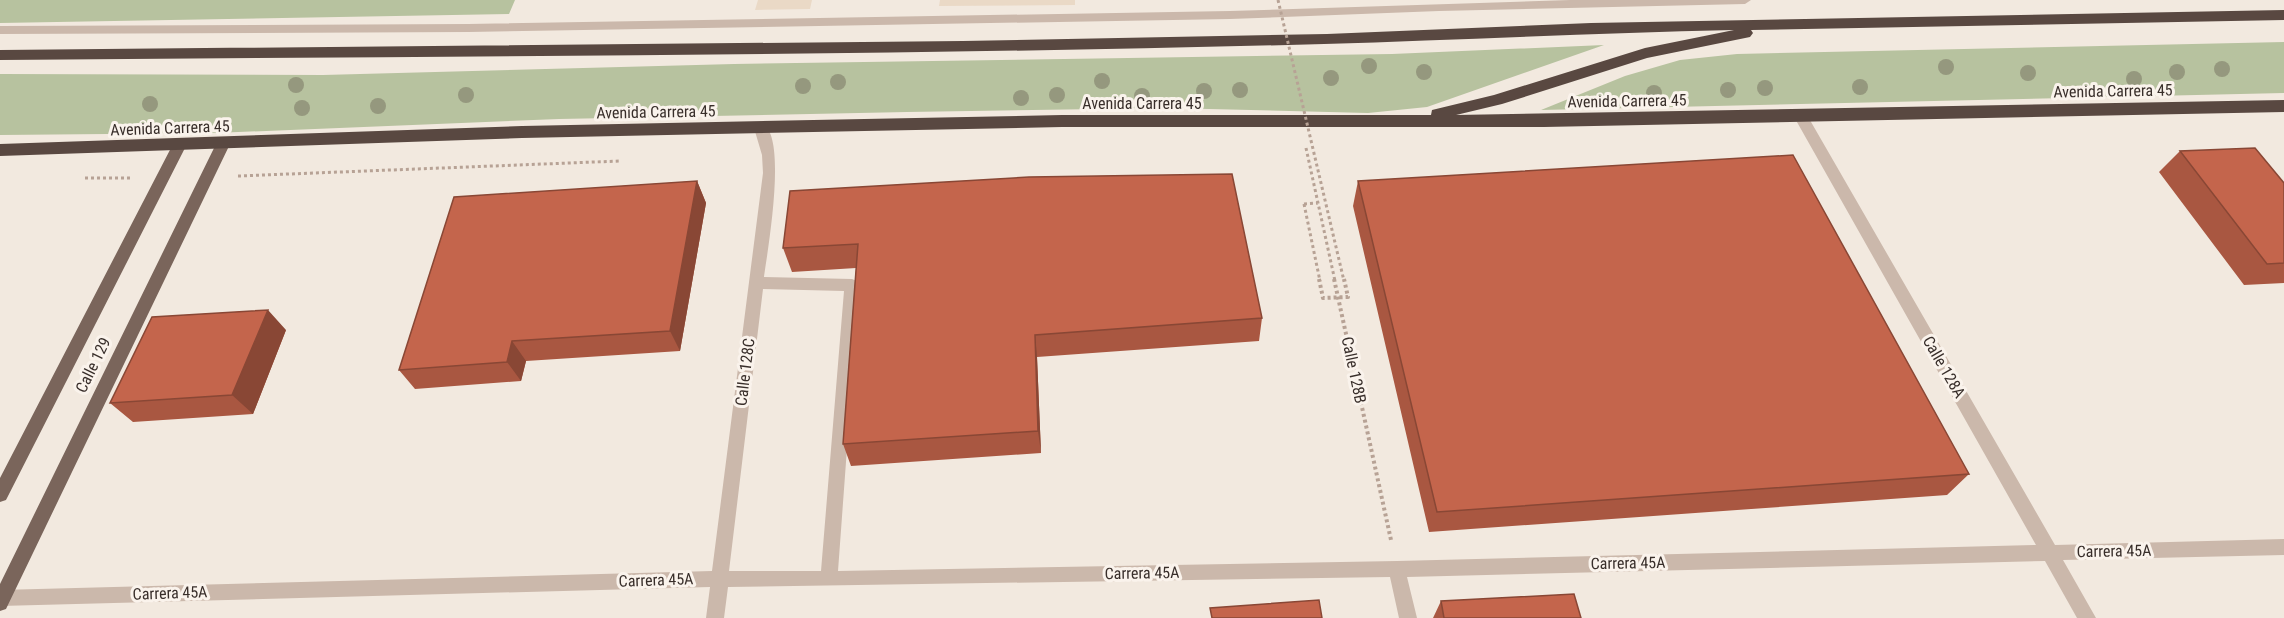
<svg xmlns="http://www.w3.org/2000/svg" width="2284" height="618" viewBox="0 0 2284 618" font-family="'Roboto Condensed',sans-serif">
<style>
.green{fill:#b7c29f}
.plaza{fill:#ead9c6}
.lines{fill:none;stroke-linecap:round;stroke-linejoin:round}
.path-far1{stroke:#b7a295;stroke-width:3;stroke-dasharray:3 3;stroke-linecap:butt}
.path{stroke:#b7a295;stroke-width:4;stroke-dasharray:3 3;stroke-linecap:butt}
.minor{fill:#cbb8ab;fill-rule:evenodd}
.major{fill:#7a655b;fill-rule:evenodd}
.highway{fill:#594841;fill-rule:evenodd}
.path-bridge-far1{stroke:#b7a295;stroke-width:3;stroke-dasharray:3 3;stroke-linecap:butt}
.path-bridge{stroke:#b7a295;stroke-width:4;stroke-dasharray:3 3;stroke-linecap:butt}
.tree{fill:#95987e}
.wall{fill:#a95741}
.shaded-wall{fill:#894735}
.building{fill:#c4654c;stroke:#894735;stroke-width:1.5}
.labels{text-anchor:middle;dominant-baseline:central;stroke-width:6;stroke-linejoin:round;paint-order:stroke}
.street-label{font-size:16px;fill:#382e2a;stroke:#faf3ec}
</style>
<rect width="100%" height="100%" fill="#f2e9df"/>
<path class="green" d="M 0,0 L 515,0 L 509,14 L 0,23 Z
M 2284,42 L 2284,93 L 1541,110 L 1625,76 L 1680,60 L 1737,54 Z
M 1604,45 L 1427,107 L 1368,113 L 1167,108 L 907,112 L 559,119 L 214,133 L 0,135 L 0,74 L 323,75 L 734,64 L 1392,54 Z"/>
<path class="plaza" d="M 758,0 L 812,0 L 810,9 L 755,10 Z
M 940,0 L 1075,0 L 1075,5 L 939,6 Z"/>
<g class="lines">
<path class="path-far1" d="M 1306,148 L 1335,281
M 238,176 L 620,161
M 85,178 L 131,178
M 1304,204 L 1318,203"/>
<path class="path" d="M 1334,279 L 1391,540"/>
<path class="minor" d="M 1570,0 L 1751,0 L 1745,4 L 1439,11 L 1230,19 L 468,32 L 0,34 L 0,26 L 468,24 L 1230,11 Z
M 1800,110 L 1807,115 L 2055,545 L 2284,539 L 2284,555 L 2063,560 L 2096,618 L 2077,618 L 2045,561 L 1407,577 L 1417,618 L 1399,618 L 1390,577 L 728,587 L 724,618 L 706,618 L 710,587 L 0,606 L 0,590 L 712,571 L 763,173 L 762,155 L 754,128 L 761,123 C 789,132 767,253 764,277 L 852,279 L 857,281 L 859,285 L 838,571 L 1397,561 L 2036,545 L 1793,115 ZM 763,289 L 844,291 L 821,571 L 729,571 Z"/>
<path class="major" d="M 223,139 L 230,144 L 6,609 L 0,611 L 0,584 L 216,144 Z
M 179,141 L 186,146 L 6,500 L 0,502 L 0,478 L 172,146 Z"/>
<path class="highway" d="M 2284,10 L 2284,20 L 1751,30 L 1753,33 L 1750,37 L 1647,58 L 1502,104 L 1456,115 L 2284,100 L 2284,112 L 1544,127 L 1062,127 L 522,138 L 0,156 L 0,144 L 522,126 L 1062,115 L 1431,115 L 1432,110 L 1494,95 L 1645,48 L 1734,30 C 1597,33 1461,40 1324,44 C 883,56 441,56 0,60 L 0,50 L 963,41 L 1327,34 L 1591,23 Z"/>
<path class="path-bridge-far1" d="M 1278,0 L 1344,281
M 1304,204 L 1320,281"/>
<path class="path-bridge" d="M 1319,279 L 1323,298 L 1348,297 L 1344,279"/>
</g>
<g class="tree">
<circle cx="1369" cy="66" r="8"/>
<circle cx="1946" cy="67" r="8"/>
<circle cx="2222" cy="69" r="8"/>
<circle cx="1424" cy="72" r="8"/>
<circle cx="2177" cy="72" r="8"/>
<circle cx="2028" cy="73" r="8"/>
<circle cx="1331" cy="78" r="8"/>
<circle cx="2134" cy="79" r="8"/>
<circle cx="1102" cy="81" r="8"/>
<circle cx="838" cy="82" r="8"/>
<circle cx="296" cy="85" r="8"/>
<circle cx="803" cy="86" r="8"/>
<circle cx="1860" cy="87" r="8"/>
<circle cx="1765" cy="88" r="8"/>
<circle cx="1240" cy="90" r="8"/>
<circle cx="1728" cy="90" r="8"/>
<circle cx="1204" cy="91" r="8"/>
<circle cx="1654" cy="93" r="8"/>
<circle cx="466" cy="95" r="8"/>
<circle cx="1057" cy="95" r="8"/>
<circle cx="1142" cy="96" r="8"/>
<circle cx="1021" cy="98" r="8"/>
<circle cx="150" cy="104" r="8"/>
<circle cx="378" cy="106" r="8"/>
<circle cx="302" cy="108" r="8"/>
</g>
<path class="wall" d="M 2180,151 L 2284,183 L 2284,283 L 2244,285 L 2159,172 Z
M 697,181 L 706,203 L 680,351 L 526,361 L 521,381 L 415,389 L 399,370 Z
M 1358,181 L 1969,474 L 1947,495 L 1429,532 L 1353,206 Z
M 790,191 L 1262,318 L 1259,341 L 1037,357 L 1041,453 L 851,466 L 843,444 L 856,268 L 792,272 L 783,248 Z
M 286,330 L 253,414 L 133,422 L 110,403 Z
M 1441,601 L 1581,618 L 1433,618 Z"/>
<path class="shaded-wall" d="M 697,181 L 706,203 L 680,351 L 670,331 Z
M 268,310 L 286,330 L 253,414 L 232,395 Z
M 1035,335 L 1037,357 L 1041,453 L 1038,431 Z
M 512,341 L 526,361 L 521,381 L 507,362 Z"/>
<path class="building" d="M 2255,148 L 2284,183 L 2284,263 L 2267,264 L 2180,151 Z
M 1793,155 L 1969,474 L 1437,512 L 1358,181 Z
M 1232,174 L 1262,318 L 1035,335 L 1038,431 L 843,444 L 858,244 L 783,248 L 790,191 L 1029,177 Z
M 697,181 L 670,331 L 512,341 L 507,362 L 399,370 L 454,197 Z
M 268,310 L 232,395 L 110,403 L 152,317 Z
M 1574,594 L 1581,618 L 1444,618 L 1441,601 Z
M 1319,600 L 1322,618 L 1212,618 L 1210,608 Z"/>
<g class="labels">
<g class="street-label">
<text transform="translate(2113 91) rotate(-1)">Avenida Carrera 45</text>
<text transform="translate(1627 101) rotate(-1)">Avenida Carrera 45</text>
<text x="1142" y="103">Avenida Carrera 45</text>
<text transform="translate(656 112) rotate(-1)">Avenida Carrera 45</text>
<text transform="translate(170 128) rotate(-2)">Avenida Carrera 45</text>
<text transform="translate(93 365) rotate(-64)">Calle 129</text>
<text transform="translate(1944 367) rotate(60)">Calle 128A</text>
<text transform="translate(1354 370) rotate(78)">Calle 128B</text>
<text transform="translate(745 372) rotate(-83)">Calle 128C</text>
<text transform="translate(2114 551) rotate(-1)">Carrera 45A</text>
<text transform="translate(1628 563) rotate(-1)">Carrera 45A</text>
<text transform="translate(1142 573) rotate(-1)">Carrera 45A</text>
<text transform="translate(656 580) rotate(-2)">Carrera 45A</text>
<text transform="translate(170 593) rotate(-2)">Carrera 45A</text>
</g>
</g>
</svg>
